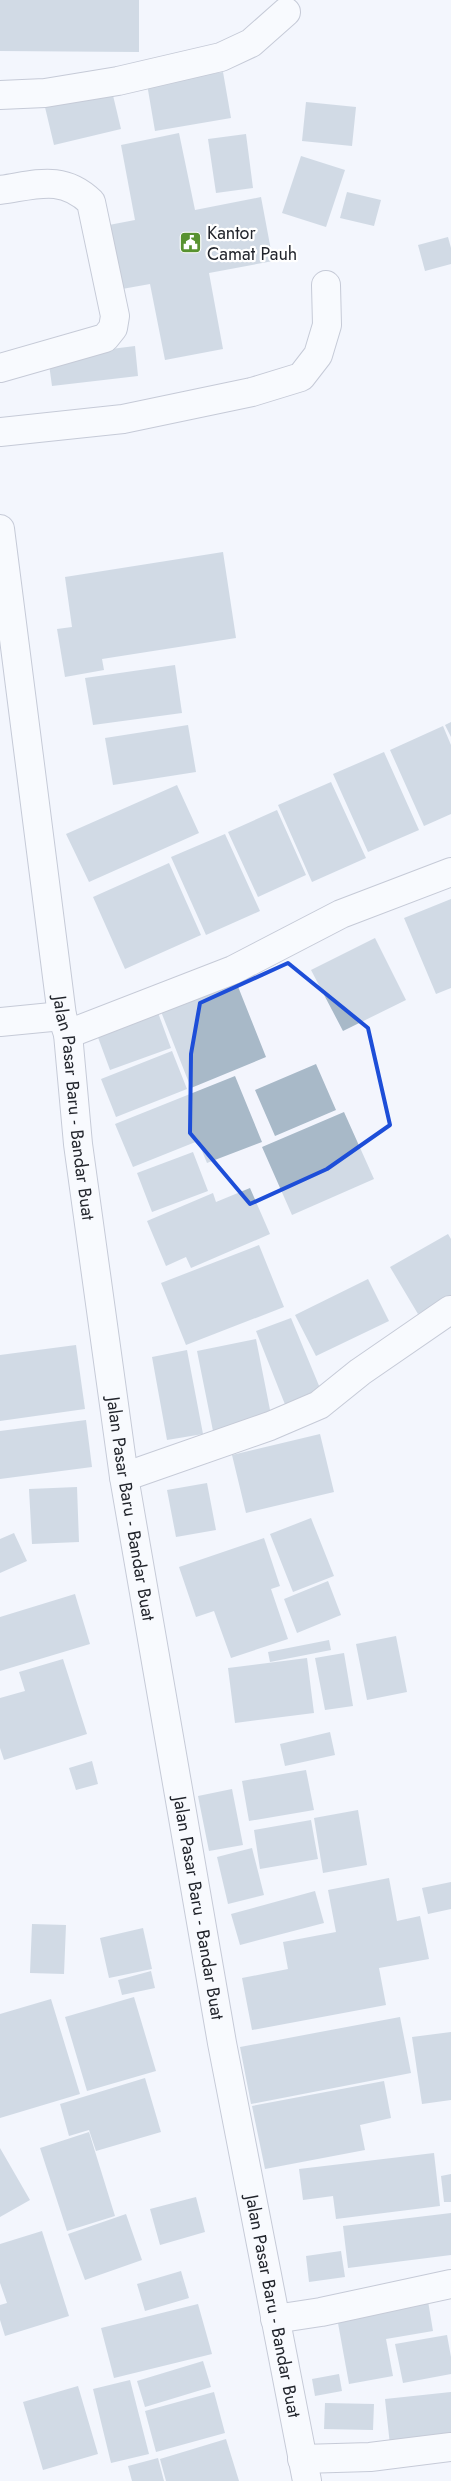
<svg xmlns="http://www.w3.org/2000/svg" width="451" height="2481" viewBox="0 0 451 2481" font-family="Jost,sans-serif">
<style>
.building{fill:#a8b9c8}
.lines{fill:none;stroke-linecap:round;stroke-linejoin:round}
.minor-casing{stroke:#9096a9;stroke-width:30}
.minor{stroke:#fff;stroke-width:28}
.marked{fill:none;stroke:#1d4ed8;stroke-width:4;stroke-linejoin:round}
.labels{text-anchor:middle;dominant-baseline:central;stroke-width:4.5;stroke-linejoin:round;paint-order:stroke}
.poi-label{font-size:18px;fill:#22252c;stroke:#fff;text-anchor:start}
.street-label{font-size:18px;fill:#22252c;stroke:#fff}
</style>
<rect width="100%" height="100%" fill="#f3f5fd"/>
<path class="building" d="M 0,0 L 139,0 L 139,52 L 0,51 Z
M 223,72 L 231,118 L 155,131 L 147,84 Z
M 111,87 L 121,129 L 54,145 L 44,103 Z
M 306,102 L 356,107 L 352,146 L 302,141 Z
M 179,133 L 195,210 L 261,197 L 273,261 L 209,273 L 223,349 L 165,360 L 150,284 L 122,289 L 109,225 L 135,220 L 121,145 Z
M 246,134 L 253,188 L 216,193 L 208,139 Z
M 301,156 L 345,170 L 326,227 L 282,213 Z
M 347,192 L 381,200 L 374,226 L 340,218 Z
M 448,237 L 451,248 L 451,264 L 425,271 L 418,245 Z
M 135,346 L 138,376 L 52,386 L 48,357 Z
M 223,552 L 236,638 L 102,659 L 104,670 L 65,677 L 57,629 L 72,627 L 65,577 Z
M 175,665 L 182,713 L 93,725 L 85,678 Z
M 451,722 L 451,737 L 445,725 Z
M 188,725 L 196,772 L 113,785 L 105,738 Z
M 443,726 L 451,745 L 451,814 L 424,826 L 390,750 Z
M 384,752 L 419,830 L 368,852 L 333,774 Z
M 331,782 L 366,858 L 312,882 L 278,805 Z
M 177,785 L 199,833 L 89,882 L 66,834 Z
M 277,810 L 306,875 L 258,897 L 228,832 Z
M 225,834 L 260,911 L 206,935 L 171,857 Z
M 169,863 L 201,935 L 125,969 L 93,897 Z
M 451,899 L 451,988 L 436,994 L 404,918 Z
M 375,938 L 406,1000 L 343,1031 L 311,970 Z
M 235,979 L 266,1057 L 191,1088 L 160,1009 Z
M 157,1010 L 171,1048 L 110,1070 L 96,1032 Z
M 172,1051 L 187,1089 L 116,1117 L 101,1079 Z
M 316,1064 L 336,1110 L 275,1136 L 255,1090 Z
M 235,1076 L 262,1142 L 207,1163 L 198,1141 L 133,1167 L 115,1124 Z
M 344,1112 L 374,1179 L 292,1215 L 262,1147 Z
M 193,1152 L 208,1191 L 152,1212 L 137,1173 Z
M 250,1188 L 270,1234 L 191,1268 L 186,1257 L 166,1266 L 147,1221 L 213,1193 L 216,1202 Z
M 448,1234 L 451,1239 L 451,1295 L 418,1314 L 390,1267 Z
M 259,1245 L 284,1307 L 186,1345 L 161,1283 Z
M 368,1279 L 389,1321 L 316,1356 L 295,1315 Z
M 291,1318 L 322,1393 L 286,1407 L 256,1331 Z
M 256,1339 L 272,1420 L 213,1431 L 197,1351 Z
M 76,1345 L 85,1409 L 0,1421 L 0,1355 Z
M 187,1350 L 203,1434 L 167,1440 L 152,1357 Z
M 86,1420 L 92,1467 L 0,1479 L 0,1431 Z
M 320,1434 L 334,1492 L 246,1513 L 232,1455 Z
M 207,1483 L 216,1530 L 176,1537 L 167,1490 Z
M 77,1487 L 79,1542 L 32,1544 L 29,1489 Z
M 311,1518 L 334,1576 L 293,1592 L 270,1534 Z
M 14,1533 L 27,1561 L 0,1573 L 0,1539 Z
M 264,1538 L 280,1586 L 271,1589 L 288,1639 L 231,1658 L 214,1611 L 196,1617 L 179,1567 Z
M 328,1581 L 341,1615 L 297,1633 L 284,1599 Z
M 75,1594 L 90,1644 L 0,1671 L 0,1617 Z
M 396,1636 L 407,1692 L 367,1700 L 356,1644 Z
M 329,1640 L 331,1650 L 270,1662 L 268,1652 Z
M 344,1653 L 353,1706 L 325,1710 L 315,1658 Z
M 307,1658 L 314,1713 L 235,1723 L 228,1668 Z
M 63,1659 L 87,1734 L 4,1760 L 0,1748 L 0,1698 L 25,1691 L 19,1672 Z
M 330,1732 L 335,1755 L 285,1766 L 280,1744 Z
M 92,1761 L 98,1784 L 76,1790 L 69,1768 Z
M 306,1770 L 314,1810 L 249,1821 L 242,1781 Z
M 232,1789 L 243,1845 L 209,1851 L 198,1796 Z
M 358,1810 L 367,1865 L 323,1873 L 314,1818 Z
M 311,1820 L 318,1859 L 260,1869 L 254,1830 Z
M 252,1848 L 264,1895 L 228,1904 L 217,1857 Z
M 389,1878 L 397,1921 L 420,1916 L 429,1959 L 379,1968 L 386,2005 L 252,2030 L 242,1978 L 288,1969 L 283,1942 L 336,1932 L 328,1890 Z
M 451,1882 L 451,1909 L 428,1914 L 422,1888 Z
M 315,1891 L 324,1923 L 240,1945 L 231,1914 Z
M 32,1924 L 66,1925 L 64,1974 L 30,1973 Z
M 143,1928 L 152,1969 L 109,1978 L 100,1938 Z
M 151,1971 L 155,1988 L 122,1995 L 118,1980 Z
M 134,1997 L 156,2071 L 87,2091 L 65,2017 Z
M 51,1999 L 80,2094 L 0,2118 L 0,2014 Z
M 400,2017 L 411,2073 L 251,2104 L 240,2047 Z
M 451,2032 L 451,2100 L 422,2104 L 412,2037 Z
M 145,2078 L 161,2132 L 96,2151 L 89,2130 L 69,2136 L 60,2104 Z
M 384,2081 L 391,2118 L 360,2125 L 365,2150 L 265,2169 L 252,2106 Z
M 89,2132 L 115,2216 L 67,2231 L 40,2148 Z
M 0,2148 L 30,2200 L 0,2217 Z
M 434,2153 L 440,2206 L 336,2219 L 333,2196 L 303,2200 L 299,2169 Z
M 451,2174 L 451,2202 L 444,2202 L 441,2176 Z
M 196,2197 L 205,2232 L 160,2245 L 150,2209 Z
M 451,2213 L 451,2255 L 348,2268 L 343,2226 Z
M 126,2214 L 142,2260 L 85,2280 L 68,2234 Z
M 42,2231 L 69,2316 L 5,2336 L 0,2320 L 0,2305 L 7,2303 L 0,2283 L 0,2244 Z
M 341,2251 L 345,2277 L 309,2282 L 306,2256 Z
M 181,2271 L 189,2298 L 145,2311 L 137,2284 Z
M 427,2295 L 433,2331 L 386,2339 L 393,2376 L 349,2384 L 336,2312 Z
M 198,2304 L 212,2354 L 114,2378 L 101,2328 Z
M 447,2335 L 451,2357 L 451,2374 L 403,2383 L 395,2344 Z
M 203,2361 L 211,2387 L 145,2407 L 137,2381 Z
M 339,2374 L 342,2391 L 315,2396 L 312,2379 Z
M 130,2380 L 149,2454 L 111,2463 L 93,2389 Z
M 78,2386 L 98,2454 L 43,2470 L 23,2402 Z
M 214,2392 L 225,2433 L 156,2452 L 145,2411 Z
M 451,2392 L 451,2438 L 390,2445 L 385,2399 Z
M 325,2403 L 374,2404 L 373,2430 L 324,2429 Z
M 226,2439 L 239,2481 L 166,2481 L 160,2459 Z
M 158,2458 L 164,2481 L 132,2481 L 128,2466 Z"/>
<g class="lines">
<defs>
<g id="minor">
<path d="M 0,95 L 45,93 L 118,81 L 221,57 L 251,43 L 286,12"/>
<path d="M 0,190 C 36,185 62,174 91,202 L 115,316 L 113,328 L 105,338 L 0,368"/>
<path d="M 0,432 L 123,419 L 252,392 L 301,377 L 318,355 L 327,325 L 326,285"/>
<path id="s1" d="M 0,529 L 62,1016 L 68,1034 L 78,1144 L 124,1477 L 222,2043 L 307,2481"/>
<path d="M 0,1022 L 62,1016"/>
<path d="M 68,1034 L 233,970 L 341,914 L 451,872"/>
<path d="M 124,1477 L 270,1426 L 319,1405 L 360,1372 L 450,1310"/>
<path d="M 275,2319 L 321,2312 L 451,2284"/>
<path d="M 302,2459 L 370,2457 L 451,2447"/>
</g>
</defs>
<use href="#minor" class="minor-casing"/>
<use href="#minor" class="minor"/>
</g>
<path d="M0 0H451V2481H0ZM 288,963 L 368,1028 L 390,1125 L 327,1169 L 250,1204 L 190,1133 L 191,1054 L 200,1003 Z" fill="#f3f5fd" fill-opacity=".55" fill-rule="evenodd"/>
<path class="marked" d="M 288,963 L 368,1028 L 390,1125 L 327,1169 L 250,1204 L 190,1133 L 191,1054 L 200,1003 Z"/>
<defs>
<symbol id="civic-square" viewBox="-11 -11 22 22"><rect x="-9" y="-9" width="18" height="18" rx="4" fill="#589230" stroke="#fff"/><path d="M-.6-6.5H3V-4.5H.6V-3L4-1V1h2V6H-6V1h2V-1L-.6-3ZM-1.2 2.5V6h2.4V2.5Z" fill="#fff"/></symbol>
</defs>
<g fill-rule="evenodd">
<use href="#civic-square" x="178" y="230" width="25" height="25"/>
</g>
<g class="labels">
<g class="poi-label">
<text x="207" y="233">Kantor<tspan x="207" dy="21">Camat Pauh</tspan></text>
</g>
<g class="street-label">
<text stroke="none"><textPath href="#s1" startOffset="584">Jalan Pasar Baru - Bandar Buat</textPath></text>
<text stroke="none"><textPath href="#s1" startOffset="989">Jalan Pasar Baru - Bandar Buat</textPath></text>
<text stroke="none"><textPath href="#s1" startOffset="1394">Jalan Pasar Baru - Bandar Buat</textPath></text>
<text stroke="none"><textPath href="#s1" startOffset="1799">Jalan Pasar Baru - Bandar Buat</textPath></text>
</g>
</g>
</svg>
